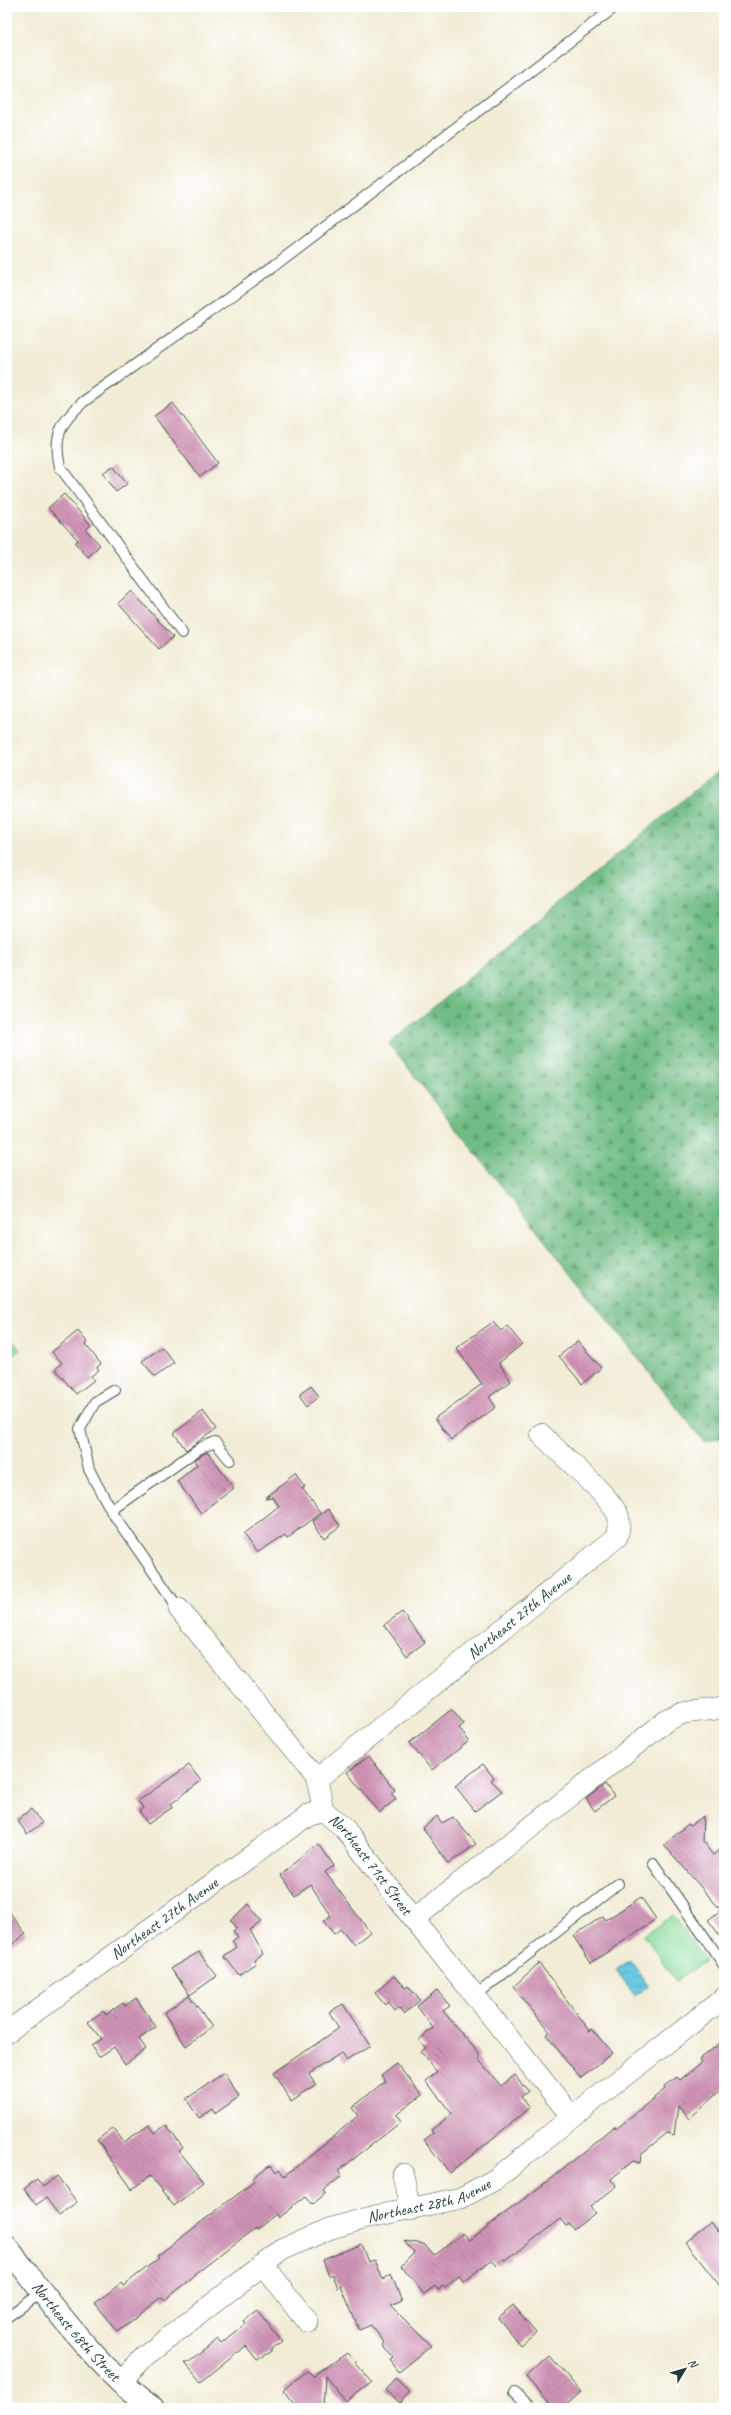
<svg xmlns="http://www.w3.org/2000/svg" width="731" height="2415" viewBox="0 0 731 2415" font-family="Caveat,sans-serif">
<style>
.forest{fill:url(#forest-firs);stroke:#487c5c}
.park{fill:#8bdc9d;stroke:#558c68}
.water{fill:url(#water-waves);stroke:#41828a}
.building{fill:url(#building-back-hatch)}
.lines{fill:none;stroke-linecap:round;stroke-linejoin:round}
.lane-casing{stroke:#3f574c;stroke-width:12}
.street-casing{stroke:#3f574c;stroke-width:22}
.secondary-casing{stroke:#3f574c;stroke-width:24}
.lane{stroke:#fff;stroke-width:10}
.street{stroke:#fff;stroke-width:21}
.secondary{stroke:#fff;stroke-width:22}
.labels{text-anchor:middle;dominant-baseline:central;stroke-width:3;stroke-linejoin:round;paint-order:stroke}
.street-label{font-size:16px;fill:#1f3d34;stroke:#fff}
</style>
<defs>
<pattern id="forest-firs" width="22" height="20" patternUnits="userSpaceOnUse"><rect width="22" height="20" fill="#70bc84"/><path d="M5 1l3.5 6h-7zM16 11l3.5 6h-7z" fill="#5b9a6d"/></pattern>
<pattern id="water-waves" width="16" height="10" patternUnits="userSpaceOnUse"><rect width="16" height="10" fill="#63c7e0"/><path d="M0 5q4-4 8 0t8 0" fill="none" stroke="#51a3b6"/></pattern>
<pattern id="building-back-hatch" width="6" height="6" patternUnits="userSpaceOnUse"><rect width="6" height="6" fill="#d093b6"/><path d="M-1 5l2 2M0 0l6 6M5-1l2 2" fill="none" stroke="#a87995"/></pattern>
</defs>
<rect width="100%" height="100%" fill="#fff"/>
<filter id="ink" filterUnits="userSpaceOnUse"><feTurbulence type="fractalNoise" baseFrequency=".025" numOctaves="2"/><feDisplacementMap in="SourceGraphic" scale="8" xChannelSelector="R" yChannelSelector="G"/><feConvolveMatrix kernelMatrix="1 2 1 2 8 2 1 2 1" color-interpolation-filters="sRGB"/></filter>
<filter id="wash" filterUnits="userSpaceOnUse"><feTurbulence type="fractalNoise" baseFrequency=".012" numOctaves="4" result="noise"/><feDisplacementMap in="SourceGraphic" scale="16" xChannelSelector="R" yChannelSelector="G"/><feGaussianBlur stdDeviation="0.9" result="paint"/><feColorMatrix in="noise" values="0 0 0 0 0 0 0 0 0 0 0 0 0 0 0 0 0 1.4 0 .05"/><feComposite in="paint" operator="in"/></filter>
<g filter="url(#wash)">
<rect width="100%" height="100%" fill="#f2ecd6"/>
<path class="forest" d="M 724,766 L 724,1437 L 704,1442 L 389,1044 Z"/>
<path class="park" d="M 7,1333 L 20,1350 L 7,1361 Z
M 673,1915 L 705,1961 L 676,1981 L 644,1935 Z"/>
<path class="water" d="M 630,1960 L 648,1986 L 635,1996 L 616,1970 Z"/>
<g id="blocks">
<path class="building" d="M 173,403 L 218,463 L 200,477 L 154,416 Z
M 113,466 L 127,484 L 116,492 L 103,473 Z
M 64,494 L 91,525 L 86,530 L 100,545 L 88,557 L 75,543 L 78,540 L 48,508 Z
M 132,591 L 173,637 L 159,649 L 118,603 Z
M 493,1322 L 501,1331 L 507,1326 L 522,1344 L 499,1363 L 511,1381 L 489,1397 L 496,1407 L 451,1440 L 435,1418 L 482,1384 L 456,1348 Z
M 78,1331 L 87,1342 L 85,1344 L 101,1364 L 97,1367 L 99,1370 L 91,1376 L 94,1380 L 76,1394 L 55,1369 L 62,1363 L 52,1352 Z
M 578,1341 L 601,1368 L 582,1384 L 559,1356 Z
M 162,1347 L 174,1363 L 155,1377 L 142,1361 Z
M 311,1386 L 319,1396 L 308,1405 L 300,1394 Z
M 203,1411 L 216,1429 L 186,1450 L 174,1433 Z
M 207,1452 L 234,1488 L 201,1513 L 177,1481 L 197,1465 L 194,1460 Z
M 296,1475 L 305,1488 L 302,1489 L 320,1513 L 288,1537 L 286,1534 L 257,1553 L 243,1534 L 279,1506 L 273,1497 L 265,1498 Z
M 328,1509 L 340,1526 L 324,1538 L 312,1521 Z
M 402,1612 L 425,1642 L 407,1656 L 384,1625 Z
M 452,1709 L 464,1724 L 459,1728 L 469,1741 L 432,1770 L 409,1743 Z
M 369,1756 L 395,1790 L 391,1793 L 396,1799 L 379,1813 L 347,1772 Z
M 483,1764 L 494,1778 L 491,1780 L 502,1791 L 475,1811 L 455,1786 Z
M 189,1765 L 201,1781 L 171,1804 L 173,1807 L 148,1824 L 139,1811 L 143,1808 L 138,1801 Z
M 605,1784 L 614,1796 L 595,1811 L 586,1799 Z
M 31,1809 L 42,1823 L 27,1834 L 17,1820 Z
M 437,1816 L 442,1823 L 453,1817 L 476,1844 L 448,1864 L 423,1828 Z
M 703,1816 L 702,1841 L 713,1855 L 724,1846 L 724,1941 L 708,1920 L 721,1910 L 664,1845 L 688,1824 L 690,1826 Z
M 319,1844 L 334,1866 L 325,1872 L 370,1932 L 354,1945 L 340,1929 L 334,1934 L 323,1921 L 331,1916 L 310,1884 L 294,1895 L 280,1875 Z
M 641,1897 L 656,1919 L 591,1963 L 573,1936 L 603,1916 L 606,1920 Z
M 248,1904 L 262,1922 L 250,1930 L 263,1954 L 254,1960 L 256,1963 L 239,1975 L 224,1956 L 237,1947 L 232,1941 L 238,1937 L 233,1931 L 237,1928 L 231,1920 Z
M 7,1909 L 26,1934 L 7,1948 Z
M 199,1952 L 217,1976 L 190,1995 L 171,1968 Z
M 539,1963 L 590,2031 L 592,2029 L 612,2053 L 581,2078 L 546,2035 L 550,2032 L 513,1987 Z
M 394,1976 L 405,1988 L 408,1986 L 420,2000 L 404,2014 L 399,2008 L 395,2011 L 388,2002 L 385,2005 L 375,1993 Z
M 437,1990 L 450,2006 L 443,2011 L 479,2054 L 479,2060 L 501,2086 L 515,2075 L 528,2091 L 521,2097 L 530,2108 L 450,2173 L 424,2140 L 433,2133 L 431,2130 L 452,2114 L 426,2081 L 437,2072 L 421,2052 L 426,2048 L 419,2040 L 433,2028 L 417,2006 Z
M 189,1995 L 212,2027 L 186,2046 L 164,2013 Z
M 136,1998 L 156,2027 L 139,2039 L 146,2049 L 125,2064 L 114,2047 L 99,2057 L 91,2045 L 101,2039 L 88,2022 L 103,2011 L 106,2015 L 123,2003 L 125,2006 Z
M 343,2004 L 370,2046 L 346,2061 L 341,2053 L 309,2074 L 316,2084 L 291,2100 L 274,2073 L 339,2028 L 329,2012 Z
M 724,2040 L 724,2087 L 689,2119 L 678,2106 L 674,2135 L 667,2133 L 641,2154 L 640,2163 L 633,2161 L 611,2179 L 617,2186 L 590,2207 L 595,2213 L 573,2230 L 569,2224 L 566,2226 L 560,2219 L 506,2261 L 504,2260 L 497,2266 L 492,2260 L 464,2282 L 459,2276 L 445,2288 L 443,2286 L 438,2290 L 435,2286 L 424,2294 L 401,2266 L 414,2253 L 404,2241 L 424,2244 L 434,2256 L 463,2233 L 470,2240 L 549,2180 L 614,2126 L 616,2129 L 665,2089 L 664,2087 L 677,2077 L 680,2080 L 702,2062 L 700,2059 Z
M 397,2063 L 422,2095 L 396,2115 L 401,2122 L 338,2171 L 342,2175 L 324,2191 L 326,2193 L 313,2204 L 306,2196 L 278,2218 L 276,2214 L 256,2230 L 255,2228 L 193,2276 L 194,2277 L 175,2292 L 165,2300 L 162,2297 L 118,2332 L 95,2303 L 121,2283 L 123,2286 L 159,2258 L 157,2256 L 255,2181 L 253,2178 L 268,2166 L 272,2165 L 277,2172 L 280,2169 L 285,2176 L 358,2116 L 352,2108 L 385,2081 L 381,2075 Z
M 224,2073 L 239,2097 L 216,2113 L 213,2109 L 199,2118 L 186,2099 Z
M 149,2125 L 155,2133 L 166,2125 L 183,2148 L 179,2151 L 204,2182 L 174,2206 L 150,2176 L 132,2189 L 97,2140 L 113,2128 L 124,2142 Z
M 57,2176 L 77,2202 L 59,2215 L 46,2198 L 36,2205 L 24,2189 L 37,2179 L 43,2187 Z
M 710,2222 L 724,2240 L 724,2291 L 685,2242 Z
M 361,2244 L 368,2262 L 375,2260 L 383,2280 L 391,2274 L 402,2301 L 391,2306 L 431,2346 L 399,2372 L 390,2360 L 393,2358 L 383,2345 L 385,2343 L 371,2325 L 359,2330 L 341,2286 L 338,2288 L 333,2274 L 329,2276 L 323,2260 Z
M 513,2305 L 536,2332 L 520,2345 L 498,2318 Z
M 258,2311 L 281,2341 L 271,2349 L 271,2352 L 257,2360 L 246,2346 L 201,2382 L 185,2363 L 188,2363 L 218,2339 L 221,2343 L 246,2324 L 244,2321 Z
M 347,2353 L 372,2382 L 346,2402 L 325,2376 L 323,2408 L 298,2408 L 284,2390 L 307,2371 L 314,2376 Z
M 550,2356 L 581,2392 L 563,2408 L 553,2408 L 526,2377 Z
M 395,2378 L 410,2392 L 400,2403 L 385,2390 Z"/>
</g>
</g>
<g filter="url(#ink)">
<use href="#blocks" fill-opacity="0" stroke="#3f574c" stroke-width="1"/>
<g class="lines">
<defs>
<path id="lane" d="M 182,633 L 60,467 C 53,436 60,423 83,402 L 275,265 L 615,7
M 115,1390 L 95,1402 L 80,1429 L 89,1469 L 96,1483 L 114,1515 L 179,1609
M 111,1511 L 200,1448 L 215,1442 L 230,1460
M 653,1863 L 724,1965
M 476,1995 L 618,1884
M 7,2317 L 42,2292
M 515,2393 L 530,2408"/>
<g id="street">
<path id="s1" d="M 179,1609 L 317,1779 L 323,1810 L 345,1829 L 407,1911 L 572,2117"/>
<path id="s2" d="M 317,1779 L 617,1537 C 619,1529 621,1521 617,1513 C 603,1489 561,1455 541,1434"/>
<path d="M 414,1919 L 666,1721 L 683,1713 L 724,1708"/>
<path id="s3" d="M 7,2032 L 308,1815 L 323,1810"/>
<path d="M 403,2174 L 410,2210"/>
<path d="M 263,2265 L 307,2322"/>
<path id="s4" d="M 121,2382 L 145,2356 L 282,2250 L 329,2229 L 370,2217 L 461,2198 L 496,2179 L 572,2117 L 724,1998"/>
</g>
<g id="secondary">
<path id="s5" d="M 7,2247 C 47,2298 100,2372 153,2408"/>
</g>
</defs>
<use href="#lane" class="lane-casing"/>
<use href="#street" class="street-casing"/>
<use href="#secondary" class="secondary-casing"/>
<use href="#lane" class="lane"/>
<use href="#street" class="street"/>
<use href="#secondary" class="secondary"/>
</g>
</g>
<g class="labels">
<g class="street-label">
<text stroke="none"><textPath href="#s2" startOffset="260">Northeast 27th Avenue</textPath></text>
<text stroke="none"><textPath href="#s1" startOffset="323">Northeast 71st Street</textPath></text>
<text stroke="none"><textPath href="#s3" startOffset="194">Northeast 27th Avenue</textPath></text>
<text stroke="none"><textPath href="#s4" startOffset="364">Northeast 28th Avenue</textPath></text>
<text stroke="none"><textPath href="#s5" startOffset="109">Northeast 68th Street</textPath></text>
</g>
</g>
<rect width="731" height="2415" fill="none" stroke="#fff" stroke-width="24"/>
<g transform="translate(685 2369) rotate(52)" stroke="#ffffff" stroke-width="3" paint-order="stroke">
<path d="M0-3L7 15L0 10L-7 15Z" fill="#1f3d34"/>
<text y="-6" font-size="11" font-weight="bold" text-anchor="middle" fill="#1f3d34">N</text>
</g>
</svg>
